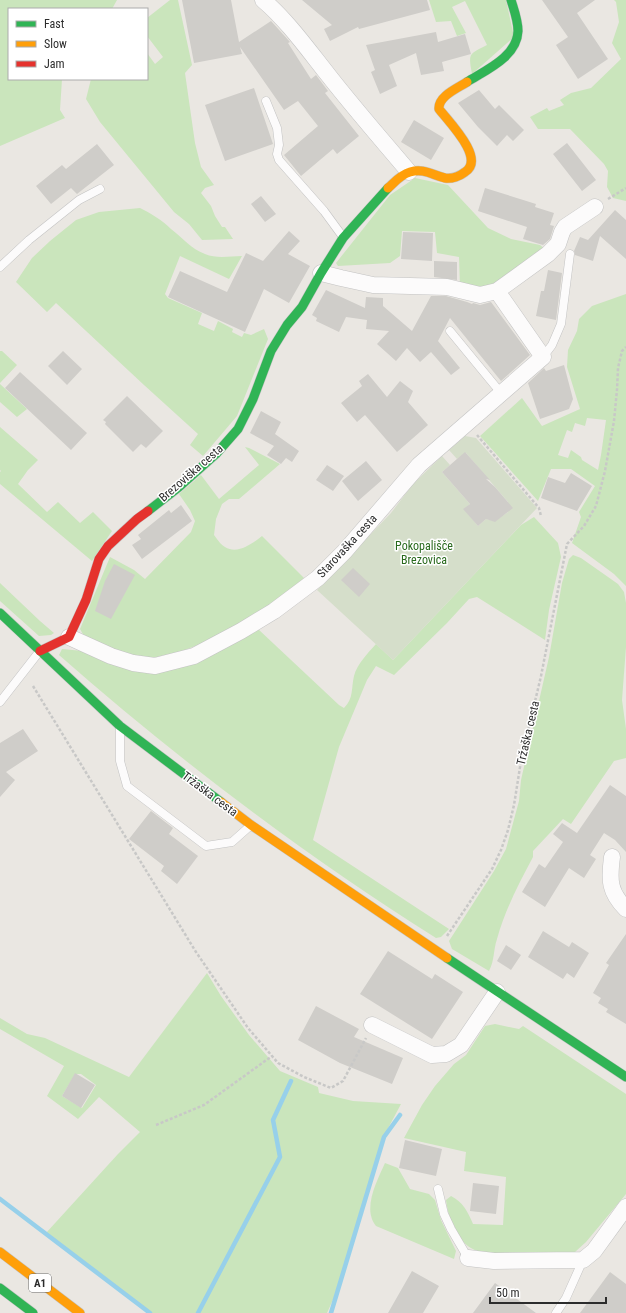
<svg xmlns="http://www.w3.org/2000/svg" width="626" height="1313" viewBox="0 0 626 1313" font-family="'Roboto Condensed',sans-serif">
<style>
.green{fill:#cae5bc;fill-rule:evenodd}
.cemetery{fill:#d5deca}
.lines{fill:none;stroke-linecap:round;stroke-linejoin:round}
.stream{stroke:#97d0ea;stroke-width:4.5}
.building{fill:#cfcdc9}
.lane-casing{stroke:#c3c3c3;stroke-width:9}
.street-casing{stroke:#c3c3c3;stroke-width:17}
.fast-casing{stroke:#c3c3c3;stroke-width:10}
.slow-casing{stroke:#c3c3c3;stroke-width:10}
.jam-casing{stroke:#c3c3c3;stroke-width:10}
.path{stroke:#c8c8c7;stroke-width:2.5;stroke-dasharray:3 2;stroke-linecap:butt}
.lane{stroke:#fcfbfb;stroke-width:8}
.street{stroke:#fcfbfb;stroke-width:16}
.fast{stroke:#30b455;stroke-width:9}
.slow{stroke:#ff9f0a;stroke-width:9}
.jam{stroke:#e5322d;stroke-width:9}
.labels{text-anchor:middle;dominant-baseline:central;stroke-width:3;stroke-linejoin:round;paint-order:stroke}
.shield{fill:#fff;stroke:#6b6b6b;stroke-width:1}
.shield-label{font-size:11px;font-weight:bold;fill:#2c2c2c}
.street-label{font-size:12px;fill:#2c2c2c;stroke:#fff}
.park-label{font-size:12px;fill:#28691c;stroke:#fff}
</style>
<rect width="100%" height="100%" fill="#eae7e2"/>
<path class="green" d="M 0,0 L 117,0 L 112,9 L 9,9 L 9,79 L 62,79 L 60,110 L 65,118 L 0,146 Z
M 170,0 L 178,0 L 192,65 L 185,73 L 195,143 L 201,167 L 214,185 L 205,188 L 201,193 L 211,206 L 215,216 L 222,227 L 225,227 L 233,239 L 202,240 L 189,224 L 174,212 L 100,122 L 86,99 L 91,79 L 147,79 L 147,53 L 155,64 L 163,57 L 147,36 L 147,18 Z
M 429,0 L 506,0 L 514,37 L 472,74 C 468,53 469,54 487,45 L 465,1 L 452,7 L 466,33 L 457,36 L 451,21 L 436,22 Z
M 614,0 L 626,0 L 626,201 L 613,198 L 607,187 L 608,171 L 604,164 L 570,129 L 538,129 L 530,117 L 547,108 L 549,111 L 564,105 L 560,100 L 571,93 L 591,88 L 621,59 L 612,43 L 619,22 L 616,2 Z
M 415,178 L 448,185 L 488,228 L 511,239 L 540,245 L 547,251 L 504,281 L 476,290 L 460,286 L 459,257 L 437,253 L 435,232 L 402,231 L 400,256 L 390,263 L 338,266 L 336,263 L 390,195 Z
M 140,208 C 152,214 162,220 171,229 C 183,238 191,249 205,254 C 217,259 230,256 242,256 L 229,279 L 180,256 L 165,294 L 168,298 L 202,313 L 198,324 L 214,331 L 218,321 L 233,329 L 232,332 L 242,337 L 244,333 L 251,335 L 264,329 L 268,339 L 237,416 L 203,456 L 190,445 L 198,434 L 144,385 L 56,303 L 47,312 L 16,282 L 32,258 L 50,241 L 76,220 L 99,212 Z
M 626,294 L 626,586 L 614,574 L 572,543 L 581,517 L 579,512 L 595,486 L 571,469 L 551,469 L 538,501 L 480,436 L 522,398 L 542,426 L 580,409 L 567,367 L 568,350 L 577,331 L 579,319 L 592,306 ZM 587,418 L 606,420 L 601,455 L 598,470 L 582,460 L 581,457 L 571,450 L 568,458 L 558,455 L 567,430 L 572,432 L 575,423 L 585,426 Z
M 0,351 L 2,351 L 17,365 L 0,383 Z
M 0,384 L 27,409 L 17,417 L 0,402 Z
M 0,427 L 38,460 L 28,470 L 18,484 L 47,512 L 58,502 L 80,523 L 93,512 L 112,531 L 92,561 L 0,484 L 0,472 L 1,471 L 0,470 Z
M 245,447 L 249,448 L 280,464 L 239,499 L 229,499 L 222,504 L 216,519 L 214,535 C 217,539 221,545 225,547 C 238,555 253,543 262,536 L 304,578 L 277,601 L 227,631 L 203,643 L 182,651 L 153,658 L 131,655 L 103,645 L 84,636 L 80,629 L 110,557 L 134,570 L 145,579 L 191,532 L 195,521 L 190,510 L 179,494 L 201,475 L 219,499 L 259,465 Z
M 534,517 L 558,543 L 561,557 L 549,610 L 545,640 L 477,597 L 469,599 L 447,623 L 394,675 L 376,666 L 367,680 L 339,747 L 313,840 L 449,929 L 441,937 L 436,938 C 304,855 176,758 59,655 L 62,649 L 83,651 L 130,668 L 258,629 L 339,705 L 344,708 C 354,698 351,688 354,676 C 357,664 368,653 376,644 L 393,660 L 521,525 Z
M 573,555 L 581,558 L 618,584 L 624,592 L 626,603 L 626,647 L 622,700 L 626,729 L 626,758 L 614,761 L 571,824 L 563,819 L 533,851 L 533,857 C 519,883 505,910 497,939 C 493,951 495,959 489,971 L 452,949 L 449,941 L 494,871 L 506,849 L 519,801 L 521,780 L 549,657 L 562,583 L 569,559 Z
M 0,583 L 40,621 L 54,633 L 51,635 L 39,636 L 0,601 Z
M 207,973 L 221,996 L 249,1035 L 280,1071 L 318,1087 L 319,1093 L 353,1101 L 401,1104 L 385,1134 L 376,1159 L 346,1264 L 336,1293 L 327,1313 L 151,1313 L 46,1233 L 118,1154 L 140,1132 L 99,1097 L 78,1119 L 47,1096 L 64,1066 L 0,1029 L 0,1018 L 27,1034 L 45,1038 L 129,1077 ZM 75,1074 L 81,1074 L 96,1085 L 82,1108 L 62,1096 Z
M 495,1024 L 519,1029 L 523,1026 L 626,1094 L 626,1194 L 586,1242 L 575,1252 L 566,1255 C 544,1255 488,1259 471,1248 C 456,1239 448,1217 446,1200 L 451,1196 C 463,1202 468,1212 473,1224 L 503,1225 L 506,1177 L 464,1171 L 466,1152 L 404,1138 L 422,1105 L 435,1086 L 454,1064 L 466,1055 L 485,1026 Z
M 385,1163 L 398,1168 L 410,1189 L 429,1194 L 435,1200 L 441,1220 L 456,1251 L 454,1259 L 376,1226 C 362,1209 377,1181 385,1163 Z"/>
<path class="cemetery" d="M 465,436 L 476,438 L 537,508 L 393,660 L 317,590 L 391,513 L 413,484 L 442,456 L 450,465 L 442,472 L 470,504 L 464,509 L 478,526 L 486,519 L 495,521 L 508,512 L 508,502 L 466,453 L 457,459 L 449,450 Z"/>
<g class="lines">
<path class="stream" d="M 0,1199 L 150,1313
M 198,1313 L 280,1157 L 273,1120 L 291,1081
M 331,1313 L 384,1137 L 400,1115"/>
</g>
<path class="building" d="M 182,0 L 231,0 L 239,42 L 271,21 L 290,42 L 288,43 L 311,79 L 316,75 L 328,91 L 325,93 L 359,136 L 337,154 L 333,149 L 301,176 L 284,155 L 318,126 L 298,101 L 284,110 L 240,47 L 242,54 L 194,63 Z
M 302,0 L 427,0 L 430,10 L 359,29 L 358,27 L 330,41 L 324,29 L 332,25 Z
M 542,0 L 595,0 L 577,13 L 608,59 L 578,79 L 556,45 L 568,37 Z
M 436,32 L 438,42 L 465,34 L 471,54 L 442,62 L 444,71 L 421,75 L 416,53 L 389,65 L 397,86 L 380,94 L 371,72 L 375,70 L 366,45 Z
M 254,88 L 273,144 L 225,161 L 205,105 Z
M 479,90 L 495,109 L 499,105 L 524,130 L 513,141 L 507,135 L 497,146 L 478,127 L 458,103 Z
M 414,120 L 444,138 L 431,160 L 401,142 Z
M 567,143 L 596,180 L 582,191 L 553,154 Z
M 97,144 L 114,165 L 77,194 L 71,188 L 51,204 L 36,186 L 62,165 L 66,169 Z
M 485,188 L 536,204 L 535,207 L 554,213 L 550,225 L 554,226 L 550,239 L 543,245 L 523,239 L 527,227 L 478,211 Z
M 261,196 L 276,214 L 265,222 L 251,204 Z
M 615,210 L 626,220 L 626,259 L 600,236 L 593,261 L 575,255 L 574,251 L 580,237 L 588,240 Z
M 289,231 L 300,241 L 288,254 L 310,266 L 289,303 L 264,289 L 245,332 L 168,297 L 180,271 L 227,292 L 246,253 L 263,261 Z
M 403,232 L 433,233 L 432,261 L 401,259 Z
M 434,261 L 457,262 L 457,280 L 434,277 Z
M 548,270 L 562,273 L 556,320 L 536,316 L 541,291 L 544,291 Z
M 326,290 L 365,308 L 366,297 L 383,298 L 383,306 L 412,331 L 431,296 L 446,296 L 467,302 L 472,304 L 473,303 L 480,305 L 491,302 L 530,355 L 501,381 L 450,318 L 438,341 L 460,368 L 451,375 L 431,352 L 420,362 L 407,348 L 396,361 L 377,344 L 389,331 L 366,329 L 367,320 L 346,317 L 339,332 L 316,321 L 317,318 L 312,315 Z
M 63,351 L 82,369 L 67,385 L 48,366 Z
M 564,365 L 573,399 L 569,409 L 540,419 L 528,383 L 544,368 L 546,371 Z
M 20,372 L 87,433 L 71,450 L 5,388 Z
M 368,374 L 387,397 L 400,381 L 413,391 L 408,402 L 428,425 L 397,452 L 365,415 L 357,422 L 341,403 L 362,386 L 359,381 Z
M 127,396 L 163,431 L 146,448 L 141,444 L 133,452 L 105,424 L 106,422 L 103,420 Z
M 261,411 L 281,422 L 275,434 L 299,451 L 292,462 L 286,458 L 281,464 L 267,455 L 274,446 L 250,433 Z
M 465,452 L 490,480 L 486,479 L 495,487 L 513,508 L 495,522 L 486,519 L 478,526 L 463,509 L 470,504 L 442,472 Z
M 366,461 L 382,480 L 358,501 L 342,481 Z
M 327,465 L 344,476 L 333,491 L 316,480 Z
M 571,473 L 592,486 L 577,511 L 541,498 L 548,477 L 565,483 Z
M 181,505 L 192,521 L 142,559 L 132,545 L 141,539 L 138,535 L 169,510 L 171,513 Z
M 114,564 L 135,575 L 111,619 L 95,611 L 105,581 Z
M 353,568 L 370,584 L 359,597 L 341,580 Z
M 23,729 L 38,751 L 6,772 L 15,780 L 0,797 L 0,743 Z
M 610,785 L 626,796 L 626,852 L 615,840 L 604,833 L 590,855 L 596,859 L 584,878 L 569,868 L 545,907 L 522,892 L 539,864 L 545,868 L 563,842 L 553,834 L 562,823 L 577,833 Z
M 151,811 L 173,828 L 169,834 L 198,856 L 177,884 L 161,871 L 164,866 L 129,839 Z
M 543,931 L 569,947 L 572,942 L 589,953 L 574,978 L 567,973 L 563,979 L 528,957 Z
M 626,934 L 626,1024 L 606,1012 L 608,1009 L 598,1003 L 601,998 L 593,993 L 609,965 L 606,963 Z
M 506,945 L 521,955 L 511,970 L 497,961 Z
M 388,951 L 432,979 L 435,974 L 463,992 L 432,1039 L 360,994 Z
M 316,1006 L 359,1029 L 354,1037 L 403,1058 L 392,1084 L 340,1063 L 298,1040 Z
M 75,1073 L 95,1085 L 81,1108 L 62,1096 Z
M 405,1140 L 442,1149 L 436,1176 L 399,1168 Z
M 473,1183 L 499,1186 L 496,1214 L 470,1211 Z
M 412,1271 L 439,1286 L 423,1313 L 388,1313 Z
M 610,1272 L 626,1284 L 626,1313 L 580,1313 Z
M 495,1283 L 536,1313 L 473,1313 Z"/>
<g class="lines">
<defs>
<path id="lane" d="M 266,101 L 277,128 L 279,145 L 277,154 L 279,160 L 324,211 L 343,237
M 0,267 L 29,240 L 79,200 L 100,189
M 450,331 L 501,393
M 543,357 L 552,345 L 561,324 L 570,254
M 0,702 L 39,652
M 120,729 L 120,761 L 127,786 L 206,846 L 232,842 L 250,826
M 438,1189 L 444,1214 L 451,1229 L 468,1258
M 556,1313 L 566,1298 L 583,1260"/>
<path id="street" d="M 263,0 C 287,20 309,51 329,76 C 354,108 382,140 409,172
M 321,273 L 341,278 L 373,285 L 447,287 L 480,295 L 497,291 L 548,254 L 558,244 L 562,232 L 565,227 L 595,207
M 69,637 L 111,656 L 133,663 L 155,666 L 194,656 L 241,631 L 274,611 L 318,578 L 345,551 L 419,465 L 543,357 L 497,291
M 612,857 C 609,880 609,892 626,909
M 372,1025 L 432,1055 L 446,1054 L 461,1045 L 497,992
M 468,1258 L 494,1261 L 583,1260 L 594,1251 L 626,1207"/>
<path id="fast" d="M 467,82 C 486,70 517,57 518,31 C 518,20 514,10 511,0
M 148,511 L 179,487 L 216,454 L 238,429 L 253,399 L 271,351 L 287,325 L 302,307 L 321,273 L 343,238 L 388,188
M 0,613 L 120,726 L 221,802
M 447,958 L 626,1077
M 0,1288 L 33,1313"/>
<path id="slow" d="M 388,188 C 395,182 400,175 410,172 C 424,168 432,175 445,178 C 452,179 460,176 465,172 C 486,159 449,122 439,109 C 438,96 458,88 467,82
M 221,802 L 251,825 L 447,958
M 0,1252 L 80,1313"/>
<path id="jam" d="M 40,651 L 69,637 L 86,600 L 99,559 L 108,546 L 137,519 L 148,511"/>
</defs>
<use href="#lane" class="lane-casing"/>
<use href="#street" class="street-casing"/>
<use href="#fast" class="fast-casing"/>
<use href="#slow" class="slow-casing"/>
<use href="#jam" class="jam-casing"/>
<path class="path" d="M 608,199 L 626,188
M 477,435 L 539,508 L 541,516
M 33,686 L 196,952 L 248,1028 L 278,1063 L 304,1077 L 331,1088 L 343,1081 L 366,1038
M 447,936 L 492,869 L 501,850 L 508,830 L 514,805 L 521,761 L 541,676 L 567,544 L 584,526 L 596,506 L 605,471 L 614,421 L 617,390 L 618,368 L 622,351 L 626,347
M 156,1125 L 204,1105 L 272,1056"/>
<use href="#lane" class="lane"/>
<use href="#street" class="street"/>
<use href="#fast" class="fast"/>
<use href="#slow" class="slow"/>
<use href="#jam" class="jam"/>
</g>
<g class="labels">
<rect class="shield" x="29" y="1274" width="22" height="18" rx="3"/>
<g class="shield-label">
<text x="40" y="1283">A1</text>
</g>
<g class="street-label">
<text transform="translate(191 473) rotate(-41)">Brezoviška cesta</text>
<text transform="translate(347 546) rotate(-47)">Starovaška cesta</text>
<text transform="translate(528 733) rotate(-77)">Tržaška cesta</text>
<text transform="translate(210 794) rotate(37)">Tržaška cesta</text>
</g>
<g class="park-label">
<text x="424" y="546">Pokopališče<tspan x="424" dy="14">Brezovica</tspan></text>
</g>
</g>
<rect x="8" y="8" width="140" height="72" fill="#ffffff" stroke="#ababab"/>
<rect x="16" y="21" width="20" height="6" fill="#30b455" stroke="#ababab"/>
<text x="44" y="28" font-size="12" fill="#2c2c2c">Fast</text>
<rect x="16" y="41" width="20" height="6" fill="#ff9f0a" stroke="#ababab"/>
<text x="44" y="48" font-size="12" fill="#2c2c2c">Slow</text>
<rect x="16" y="61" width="20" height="6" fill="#e5322d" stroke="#ababab"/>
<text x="44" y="68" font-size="12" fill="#2c2c2c">Jam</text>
<path d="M490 1297v6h116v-6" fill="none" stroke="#2c2c2c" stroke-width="2"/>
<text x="496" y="1297" font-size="12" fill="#2c2c2c" stroke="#ffffff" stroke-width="3" paint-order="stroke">50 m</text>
</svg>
